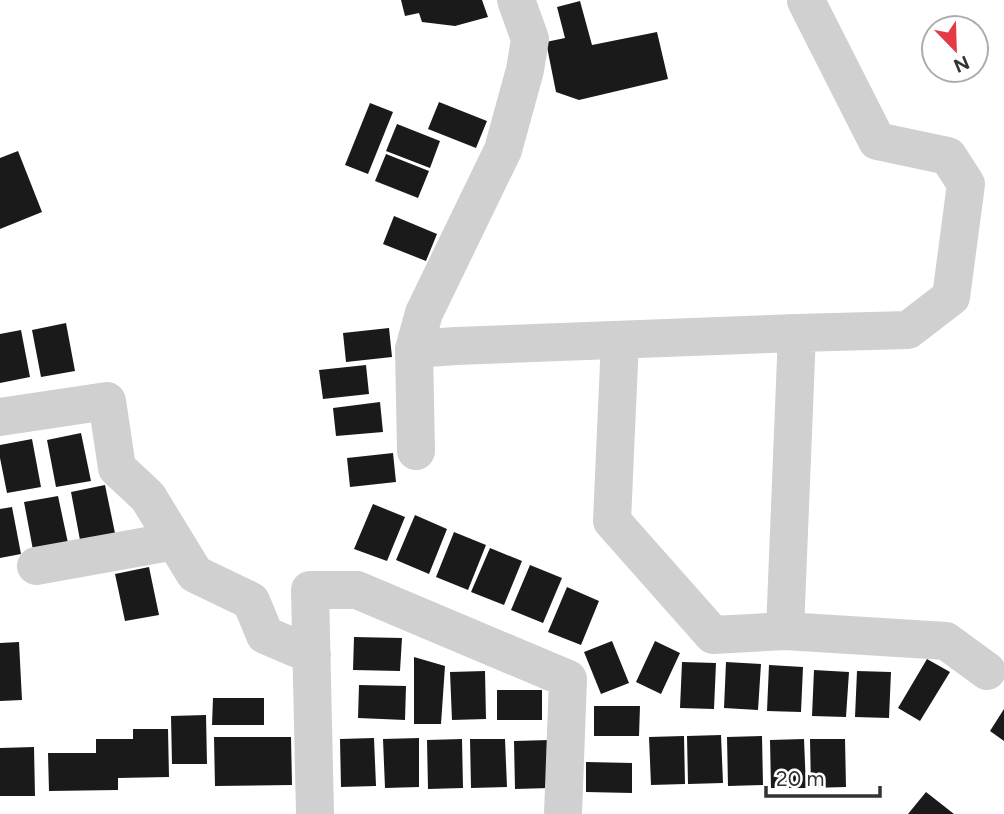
<svg xmlns="http://www.w3.org/2000/svg" width="1004" height="814" viewBox="0 0 1004 814" font-family="Figtree,sans-serif">
<style>
.building{fill:#1a1a1a}
.lines{fill:none;stroke-linecap:round;stroke-linejoin:round}
.minor{stroke:#d0d0d0;stroke-width:38}
</style>
<rect width="100%" height="100%" fill="#fff"/>
<path class="building" d="M 401,0 L 482,0 L 488,17 L 455,26 L 422,22 L 419,13 L 405,16 Z
M 580,1 L 592,45 L 657,32 L 668,79 L 579,100 L 556,92 L 546,42 L 565,38 L 557,7 Z
M 439,102 L 487,121 L 476,148 L 428,129 Z
M 370,103 L 393,112 L 368,174 L 345,165 Z
M 397,124 L 440,141 L 430,168 L 386,151 Z
M 18,151 L 42,212 L 0,229 L 0,158 Z
M 386,154 L 429,171 L 418,198 L 375,181 Z
M 394,216 L 437,234 L 426,261 L 383,244 Z
M 66,323 L 75,371 L 41,377 L 32,330 Z
M 389,328 L 392,357 L 346,362 L 343,333 Z
M 21,330 L 30,377 L 0,383 L 0,334 Z
M 366,365 L 369,394 L 323,399 L 319,370 Z
M 380,402 L 383,432 L 336,436 L 333,408 Z
M 81,433 L 91,481 L 56,487 L 47,440 Z
M 32,439 L 41,487 L 7,493 L 0,458 L 0,445 Z
M 393,453 L 396,482 L 350,487 L 347,458 Z
M 105,485 L 115,533 L 80,540 L 71,492 Z
M 58,496 L 68,543 L 33,550 L 24,502 Z
M 373,504 L 405,517 L 387,561 L 354,549 Z
M 12,507 L 21,554 L 0,558 L 0,509 Z
M 415,515 L 447,529 L 429,574 L 396,560 Z
M 454,532 L 486,545 L 468,590 L 436,577 Z
M 490,548 L 522,561 L 504,605 L 471,592 Z
M 530,565 L 562,578 L 543,623 L 511,610 Z
M 149,567 L 159,615 L 125,621 L 115,574 Z
M 567,587 L 599,601 L 581,645 L 548,632 Z
M 354,637 L 402,638 L 400,671 L 353,670 Z
M 612,641 L 629,683 L 601,694 L 584,652 Z
M 655,641 L 680,653 L 661,694 L 636,682 Z
M 19,642 L 22,700 L 0,701 L 0,643 Z
M 414,657 L 445,666 L 441,724 L 414,724 Z
M 927,659 L 950,672 L 920,721 L 898,708 Z
M 682,662 L 716,663 L 714,709 L 680,708 Z
M 726,662 L 761,664 L 758,710 L 724,708 Z
M 769,665 L 803,667 L 801,712 L 767,711 Z
M 814,670 L 849,672 L 846,717 L 812,716 Z
M 485,671 L 486,719 L 452,720 L 450,672 Z
M 857,671 L 891,672 L 889,718 L 855,717 Z
M 359,685 L 406,686 L 405,720 L 358,718 Z
M 497,690 L 542,690 L 542,720 L 497,720 Z
M 213,698 L 264,698 L 264,725 L 212,725 Z
M 594,706 L 640,706 L 639,736 L 594,736 Z
M 1004,709 L 1004,741 L 990,731 Z
M 206,715 L 207,764 L 172,764 L 171,716 Z
M 133,729 L 168,729 L 169,777 L 118,778 L 118,790 L 49,791 L 48,753 L 96,753 L 96,739 L 133,739 Z
M 721,735 L 723,783 L 688,784 L 687,736 Z
M 684,736 L 685,784 L 651,785 L 649,737 Z
M 762,736 L 763,785 L 728,786 L 727,737 Z
M 214,737 L 291,737 L 292,785 L 215,786 Z
M 374,738 L 376,786 L 341,787 L 340,739 Z
M 419,738 L 419,787 L 385,788 L 383,739 Z
M 462,739 L 463,788 L 428,789 L 427,740 Z
M 470,739 L 505,739 L 507,787 L 471,788 Z
M 804,739 L 806,788 L 771,788 L 770,740 Z
M 810,739 L 845,739 L 846,787 L 811,788 Z
M 549,740 L 550,788 L 515,789 L 514,741 Z
M 34,747 L 35,796 L 0,796 L 0,748 Z
M 586,762 L 632,763 L 632,793 L 586,792 Z
M 926,792 L 954,814 L 908,814 Z"/>
<g class="lines">
<path class="minor" d="M 516,0 L 530,39 L 525,70 L 503,150 L 424,313 L 414,349 L 456,346 L 797,333
M 620,340 L 612,521 L 713,635 L 785,631 L 946,641 L 987,671
M 414,349 L 416,451
M 0,417 L 107,401 L 117,468 L 148,497 L 195,574 L 251,601 L 265,635 L 312,655
M 36,566 L 175,541
M 785,631 L 797,333 L 908,330 L 951,297 L 966,184 L 948,156 L 877,141 L 806,1
M 315,814 L 310,590 L 357,590 L 568,679 L 563,814"/>
</g>
<g transform="translate(955 49) rotate(157)"><circle r="33" fill="#ffffff" stroke="#adadad" stroke-width="2"/>
<path d="M0-5L12 26L0 18L-12 26Z" fill="#e63946"/>
<text y="-10" font-size="19" font-weight="bold" text-anchor="middle" fill="#333333">N</text>
</g>
<path d="M766 786v10h114v-10" fill="none" stroke="#333333" stroke-width="3.5"/>
<text x="776" y="786" font-size="21" fill="#333333" stroke="#ffffff" stroke-width="5" paint-order="stroke">20 m</text>
</svg>
